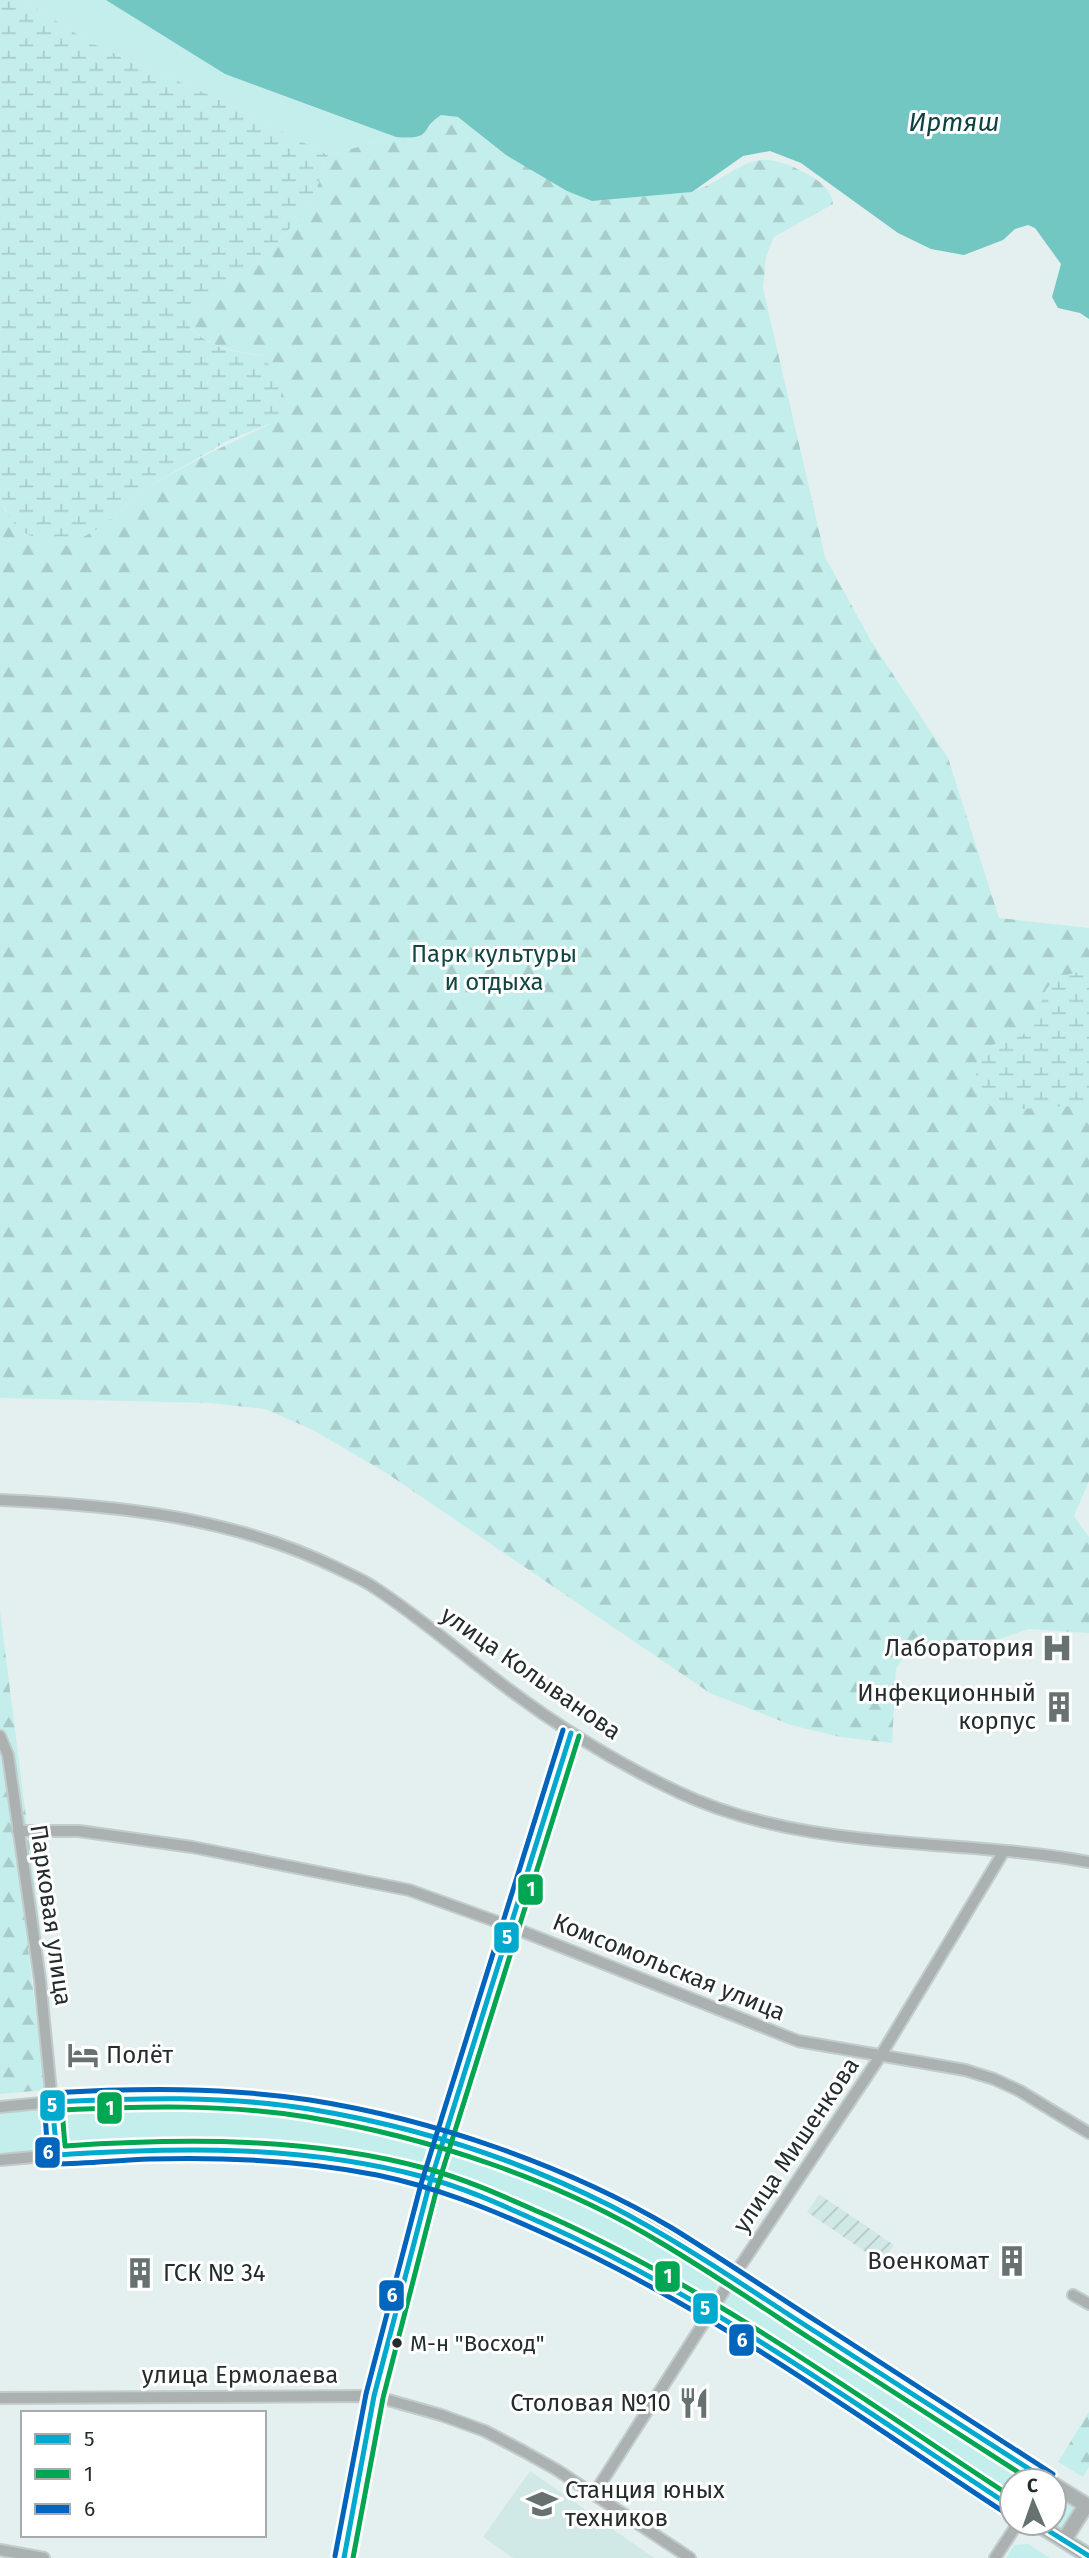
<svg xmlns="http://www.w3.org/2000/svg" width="1089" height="2558" viewBox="0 0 1089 2558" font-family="'Fira Sans',sans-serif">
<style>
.built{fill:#d1e9e6}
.industrial{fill:url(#industrial-furrows)}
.green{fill:#c4eeeb}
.forest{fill:url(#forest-firs)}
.wetland{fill:url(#wetland-marsh)}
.water{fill:#72c7c3}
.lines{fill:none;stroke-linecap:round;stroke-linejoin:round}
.minor-casing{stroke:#c1cccb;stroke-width:14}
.tertiary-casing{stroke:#c1cccb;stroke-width:18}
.minor{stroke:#abb1b0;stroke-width:10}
.tertiary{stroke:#abb1b0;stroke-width:14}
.bus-1-casing{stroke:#fff;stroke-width:10}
.bus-2-casing{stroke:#fff;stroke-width:10}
.bus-3-casing{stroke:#fff;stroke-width:10}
.bus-1{stroke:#00a9ce;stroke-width:5}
.bus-2{stroke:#00a651;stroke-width:5}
.bus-3{stroke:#0065bd;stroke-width:5}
.bus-dot{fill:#242d2c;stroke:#fff;stroke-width:2.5}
.labels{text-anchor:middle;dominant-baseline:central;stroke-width:6;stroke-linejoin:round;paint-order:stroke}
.bus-label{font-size:22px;fill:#242d2c;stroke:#fff;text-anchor:start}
.park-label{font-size:24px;fill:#124643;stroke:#fff}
.poi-label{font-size:24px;fill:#242d2c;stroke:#fff;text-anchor:end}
.street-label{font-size:24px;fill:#242d2c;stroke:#fff}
.water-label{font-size:26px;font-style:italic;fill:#0e4240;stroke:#fff}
.line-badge{stroke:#fff;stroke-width:2.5}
.badge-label{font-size:19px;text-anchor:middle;font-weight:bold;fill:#fff}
</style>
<defs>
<pattern id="industrial-furrows" width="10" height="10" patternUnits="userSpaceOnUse" patternTransform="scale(1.75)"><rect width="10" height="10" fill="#d1e9e6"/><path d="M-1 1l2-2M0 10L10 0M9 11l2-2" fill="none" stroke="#b3c8c5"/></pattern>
<pattern id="forest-firs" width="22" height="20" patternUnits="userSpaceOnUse" patternTransform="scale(1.75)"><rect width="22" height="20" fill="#c4eeeb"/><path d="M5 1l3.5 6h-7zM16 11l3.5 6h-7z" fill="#a8ccca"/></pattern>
<pattern id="wetland-marsh" width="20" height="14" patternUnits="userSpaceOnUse" patternTransform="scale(1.75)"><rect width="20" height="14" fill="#c4eeeb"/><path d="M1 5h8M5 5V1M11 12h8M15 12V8" fill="none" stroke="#a8ccca"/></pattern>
</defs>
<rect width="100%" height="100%" fill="#e3f0ef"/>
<path class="built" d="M 530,2471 L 654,2558 L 513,2558 L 483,2537 Z"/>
<path class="industrial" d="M 819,2194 L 894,2245 L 882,2263 L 807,2212 Z"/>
<path class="green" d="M 23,0 L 110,0 L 225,74 L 396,137 L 328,155 L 218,99 L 91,43 Z
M 182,2101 L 312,2113 L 431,2139 L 422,2172 L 343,2156 L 61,2150 L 57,2106 Z
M 43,2107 L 47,2151 L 0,2155 L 0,2111 Z
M 455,2147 L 515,2169 L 618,2214 L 724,2275 L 707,2303 L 444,2179 Z
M 735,2285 L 1033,2481 L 1012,2481 L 1012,2500 L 720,2308 Z
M 1054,2493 L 1077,2508 L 1061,2532 L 1047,2523 L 1054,2523 Z
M 1028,2544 L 1050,2558 L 1006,2558 L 1014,2545 Z"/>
<path class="forest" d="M 441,115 L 458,117 L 506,155 L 592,201 L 692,192 C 744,173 748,141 809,175 C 821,182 831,190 833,204 L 774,237 L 766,256 L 763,288 L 825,557 L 871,641 L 948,758 L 999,918 L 1089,928 L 1089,1481 L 1074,1516 L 1089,1537 L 1089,1633 L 1028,1629 L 1000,1639 L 930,1643 L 904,1656 L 896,1669 L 892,1743 L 840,1737 L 791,1725 L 710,1693 L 385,1472 L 313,1430 L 265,1409 L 210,1403 L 0,1398 L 0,495 L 5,511 L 99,528 L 153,484 L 208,454 L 278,420 L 264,356 C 231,350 214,350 189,326 L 196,308 L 268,254 L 312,202 L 328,155 L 396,137 L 411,138 L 430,127 L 434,120 Z
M 0,1611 L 42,1944 L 28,1947 L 45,2090 L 0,2094 Z
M 1089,2412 L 1089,2467 L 1083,2477 L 1058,2462 Z"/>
<path class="wetland" d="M 0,0 L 23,0 L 91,43 L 218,99 L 328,155 L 312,202 L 268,254 L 196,308 L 189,326 C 212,350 232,351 263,356 L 282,385 L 279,420 L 229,440 L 153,484 L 99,528 L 68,546 C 30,537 13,536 0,495 Z
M 1089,971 L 1089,1105 C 1075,1107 1060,1106 1046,1107 C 1018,1109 975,1119 976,1077 C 976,1065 977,1055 987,1048 C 998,1040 1011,1042 1022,1035 C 1055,1016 1022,976 1089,971 Z"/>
<path class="water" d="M 106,0 L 1089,0 L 1089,319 L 1080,313 L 1058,308 L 1052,297 L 1061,264 L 1035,228 L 1028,225 L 1015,229 L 1003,240 L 964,255 L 931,249 L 898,233 L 801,163 L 770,151 L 743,156 L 692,192 L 592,201 L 567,191 L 506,155 L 458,117 L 441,115 C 418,130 434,140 396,137 L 225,74 Z"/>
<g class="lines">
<defs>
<path id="minor" d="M 0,1500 C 115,1505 234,1517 339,1569 C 351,1575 364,1580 375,1588 C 421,1618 463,1655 507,1688 C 559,1727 619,1764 678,1792 C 806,1853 952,1837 1089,1862
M 0,1736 L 8,1755 L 40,1980 L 52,2102 L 0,2107
M 18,1831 L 79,1831 L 192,1847 L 409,1890 L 509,1926 L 798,2041 L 965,2070 L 994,2079 L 1020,2091 L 1089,2133
M 443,2138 L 571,1733
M 0,2160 L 57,2155
M 1073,2295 L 1089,2304
M 0,2398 L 374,2396 L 441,2415 L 485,2431 L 523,2451 L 557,2470 L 690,2558
M 594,2494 L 733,2277 L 881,2055 L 1004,1851
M 0,2550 L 44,2558
M 995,2558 L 1018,2523"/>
<path id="tertiary" d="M 1054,2485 L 1089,2507
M 1012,2507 C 949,2466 885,2424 822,2382 C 728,2320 637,2263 533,2219 C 498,2204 461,2187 424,2177 C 304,2145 180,2146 57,2155 L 52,2102 C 95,2100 137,2097 180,2098 C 352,2100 517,2152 666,2235 L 1048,2481
M 1036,2523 L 1089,2556
M 1064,2540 L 1086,2505
M 344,2558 L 374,2396 L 443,2138"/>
</defs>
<use href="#minor" class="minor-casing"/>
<use href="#tertiary" class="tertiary-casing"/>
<use href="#minor" class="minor"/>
<use href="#tertiary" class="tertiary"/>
<defs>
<path id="bus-1" d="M 1012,2507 C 859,2407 710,2298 542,2223 C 504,2206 465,2188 424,2177 C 304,2145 180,2147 57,2155 L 52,2102 C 138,2098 224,2095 309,2109 C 414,2126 517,2159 611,2206 C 675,2239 734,2279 794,2318 C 879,2372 963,2427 1048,2481
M 1036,2523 L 1089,2556
M 344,2558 L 374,2396 L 429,2186 L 571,1733"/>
<path id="bus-2" d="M 1012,2497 C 860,2398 712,2289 546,2215 C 507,2198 468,2180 428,2169 C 310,2137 186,2138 65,2146 L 62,2110 C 144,2106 226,2104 307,2117 C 428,2137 558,2180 663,2244 C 713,2274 762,2307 811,2339 C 885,2386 958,2434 1032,2481
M 353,2558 L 383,2398 L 437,2188 L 579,1736"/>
<path id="bus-3" d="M 1007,2514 C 855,2415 708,2306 541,2232 C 488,2208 435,2187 377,2175 C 302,2160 226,2157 150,2159 C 119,2160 87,2164 55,2164 L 48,2157 L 44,2099 L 51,2093 C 137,2088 224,2087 310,2100 C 431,2119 566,2165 672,2228 C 722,2259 771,2292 821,2324 C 898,2374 975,2424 1053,2474
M 335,2556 L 366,2394 L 421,2184 L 563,1730"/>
</defs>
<use href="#bus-1" class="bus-1-casing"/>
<use href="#bus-2" class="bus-2-casing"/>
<use href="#bus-3" class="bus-3-casing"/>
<use href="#bus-1" class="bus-1"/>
<use href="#bus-2" class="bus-2"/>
<use href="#bus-3" class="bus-3"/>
</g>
<defs>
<symbol id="hospital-bare" viewBox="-9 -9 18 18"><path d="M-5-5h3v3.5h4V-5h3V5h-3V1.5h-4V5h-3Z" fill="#677170" stroke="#fff" stroke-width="2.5" paint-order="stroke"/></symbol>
<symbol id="building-bare" viewBox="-9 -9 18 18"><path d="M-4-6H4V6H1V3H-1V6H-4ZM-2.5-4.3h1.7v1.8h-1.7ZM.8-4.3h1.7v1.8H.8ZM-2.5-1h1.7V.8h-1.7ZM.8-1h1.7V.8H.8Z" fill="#677170" stroke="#fff" stroke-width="2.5" paint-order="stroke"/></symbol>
<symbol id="hotel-bare" viewBox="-9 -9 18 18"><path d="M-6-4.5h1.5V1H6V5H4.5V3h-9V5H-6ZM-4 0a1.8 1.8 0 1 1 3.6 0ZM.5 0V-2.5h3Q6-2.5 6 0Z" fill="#677170" stroke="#fff" stroke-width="2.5" paint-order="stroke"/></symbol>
<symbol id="restaurant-bare" viewBox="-9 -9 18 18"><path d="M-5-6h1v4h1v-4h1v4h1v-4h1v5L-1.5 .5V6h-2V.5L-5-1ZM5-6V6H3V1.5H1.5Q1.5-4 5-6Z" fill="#677170" stroke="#fff" stroke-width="2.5" paint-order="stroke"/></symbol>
<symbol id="school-bare" viewBox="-9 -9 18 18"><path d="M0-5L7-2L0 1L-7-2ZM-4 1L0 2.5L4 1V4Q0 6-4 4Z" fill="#677170" stroke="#fff" stroke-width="2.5" paint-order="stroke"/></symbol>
</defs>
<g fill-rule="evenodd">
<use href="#hospital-bare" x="1035" y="1626" width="44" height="44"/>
<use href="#building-bare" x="1037" y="1685" width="44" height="44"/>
<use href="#hotel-bare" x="61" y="2033" width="44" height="44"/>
<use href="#building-bare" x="990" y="2239" width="44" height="44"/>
<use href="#building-bare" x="118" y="2251" width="44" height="44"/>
<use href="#restaurant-bare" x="672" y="2381" width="44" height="44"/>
<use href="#school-bare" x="520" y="2482" width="44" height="44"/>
</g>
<circle class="bus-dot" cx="397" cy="2343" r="6"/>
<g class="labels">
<g class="bus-label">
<text x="410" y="2343">М-н "Восход"</text>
</g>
<g class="park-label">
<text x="494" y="954">Парк культуры<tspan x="494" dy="28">и отдыха</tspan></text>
</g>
<g class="poi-label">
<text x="1034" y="1648">Лаборатория</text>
<text x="1036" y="1693">Инфекционный<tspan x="1036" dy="28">корпус</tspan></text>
<text x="106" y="2055" text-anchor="start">Полёт</text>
<text x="989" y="2261">Военкомат</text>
<text x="163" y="2273" text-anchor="start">ГСК № 34</text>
<text x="671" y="2403">Столовая №10</text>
<text x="565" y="2490" text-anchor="start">Станция юных<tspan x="565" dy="28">техников</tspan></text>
</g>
<g class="street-label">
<text transform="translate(531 1673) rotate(35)">улица Колыванова</text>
<text transform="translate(51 1915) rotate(82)">Парковая улица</text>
<text transform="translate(669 1967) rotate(22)">Комсомольская улица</text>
<text transform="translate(796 2145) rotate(-56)">улица Мишенкова</text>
<text x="240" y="2375">улица Ермолаева</text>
</g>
<g class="water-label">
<text x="954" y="122">Иртяш</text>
</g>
</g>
<g class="line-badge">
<rect x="517" y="1873" width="27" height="33" rx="7" fill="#00a651"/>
<rect x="493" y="1921" width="27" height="33" rx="7" fill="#00a9ce"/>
<rect x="39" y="2089" width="27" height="33" rx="7" fill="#00a9ce"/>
<rect x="96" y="2091" width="27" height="34" rx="7" fill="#00a651"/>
<rect x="34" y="2136" width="27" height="33" rx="7" fill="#0065bd"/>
<rect x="654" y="2260" width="27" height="33" rx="7" fill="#00a651"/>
<rect x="378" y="2279" width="27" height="33" rx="7" fill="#0065bd"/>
<rect x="692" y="2292" width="27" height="33" rx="7" fill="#00a9ce"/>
<rect x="728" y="2323" width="27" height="34" rx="7" fill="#0065bd"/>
</g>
<g class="badge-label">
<text x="531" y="1896">1</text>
<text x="507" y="1944">5</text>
<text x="52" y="2112">5</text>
<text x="110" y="2115">1</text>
<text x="48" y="2159">6</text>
<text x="668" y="2283">1</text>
<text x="392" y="2302">6</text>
<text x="705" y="2315">5</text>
<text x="742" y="2347">6</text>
</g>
<rect x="21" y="2411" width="245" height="126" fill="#ffffff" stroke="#a7abab" stroke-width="2"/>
<rect x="35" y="2434" width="35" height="10" fill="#00a9ce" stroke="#a7abab" stroke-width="2"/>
<text x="84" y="2446" font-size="21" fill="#242d2c">5</text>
<rect x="35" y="2469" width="35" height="10" fill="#00a651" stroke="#a7abab" stroke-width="2"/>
<text x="84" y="2481" font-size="21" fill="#242d2c">1</text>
<rect x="35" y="2504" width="35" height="10" fill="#0065bd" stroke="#a7abab" stroke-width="2"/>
<text x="84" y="2516" font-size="21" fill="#242d2c">6</text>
<g transform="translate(1033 2502) rotate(358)"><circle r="33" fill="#ffffff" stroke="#a7abab" stroke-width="2"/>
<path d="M0-5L12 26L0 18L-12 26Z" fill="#677170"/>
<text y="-10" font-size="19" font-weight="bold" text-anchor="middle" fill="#242d2c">С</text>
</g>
</svg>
